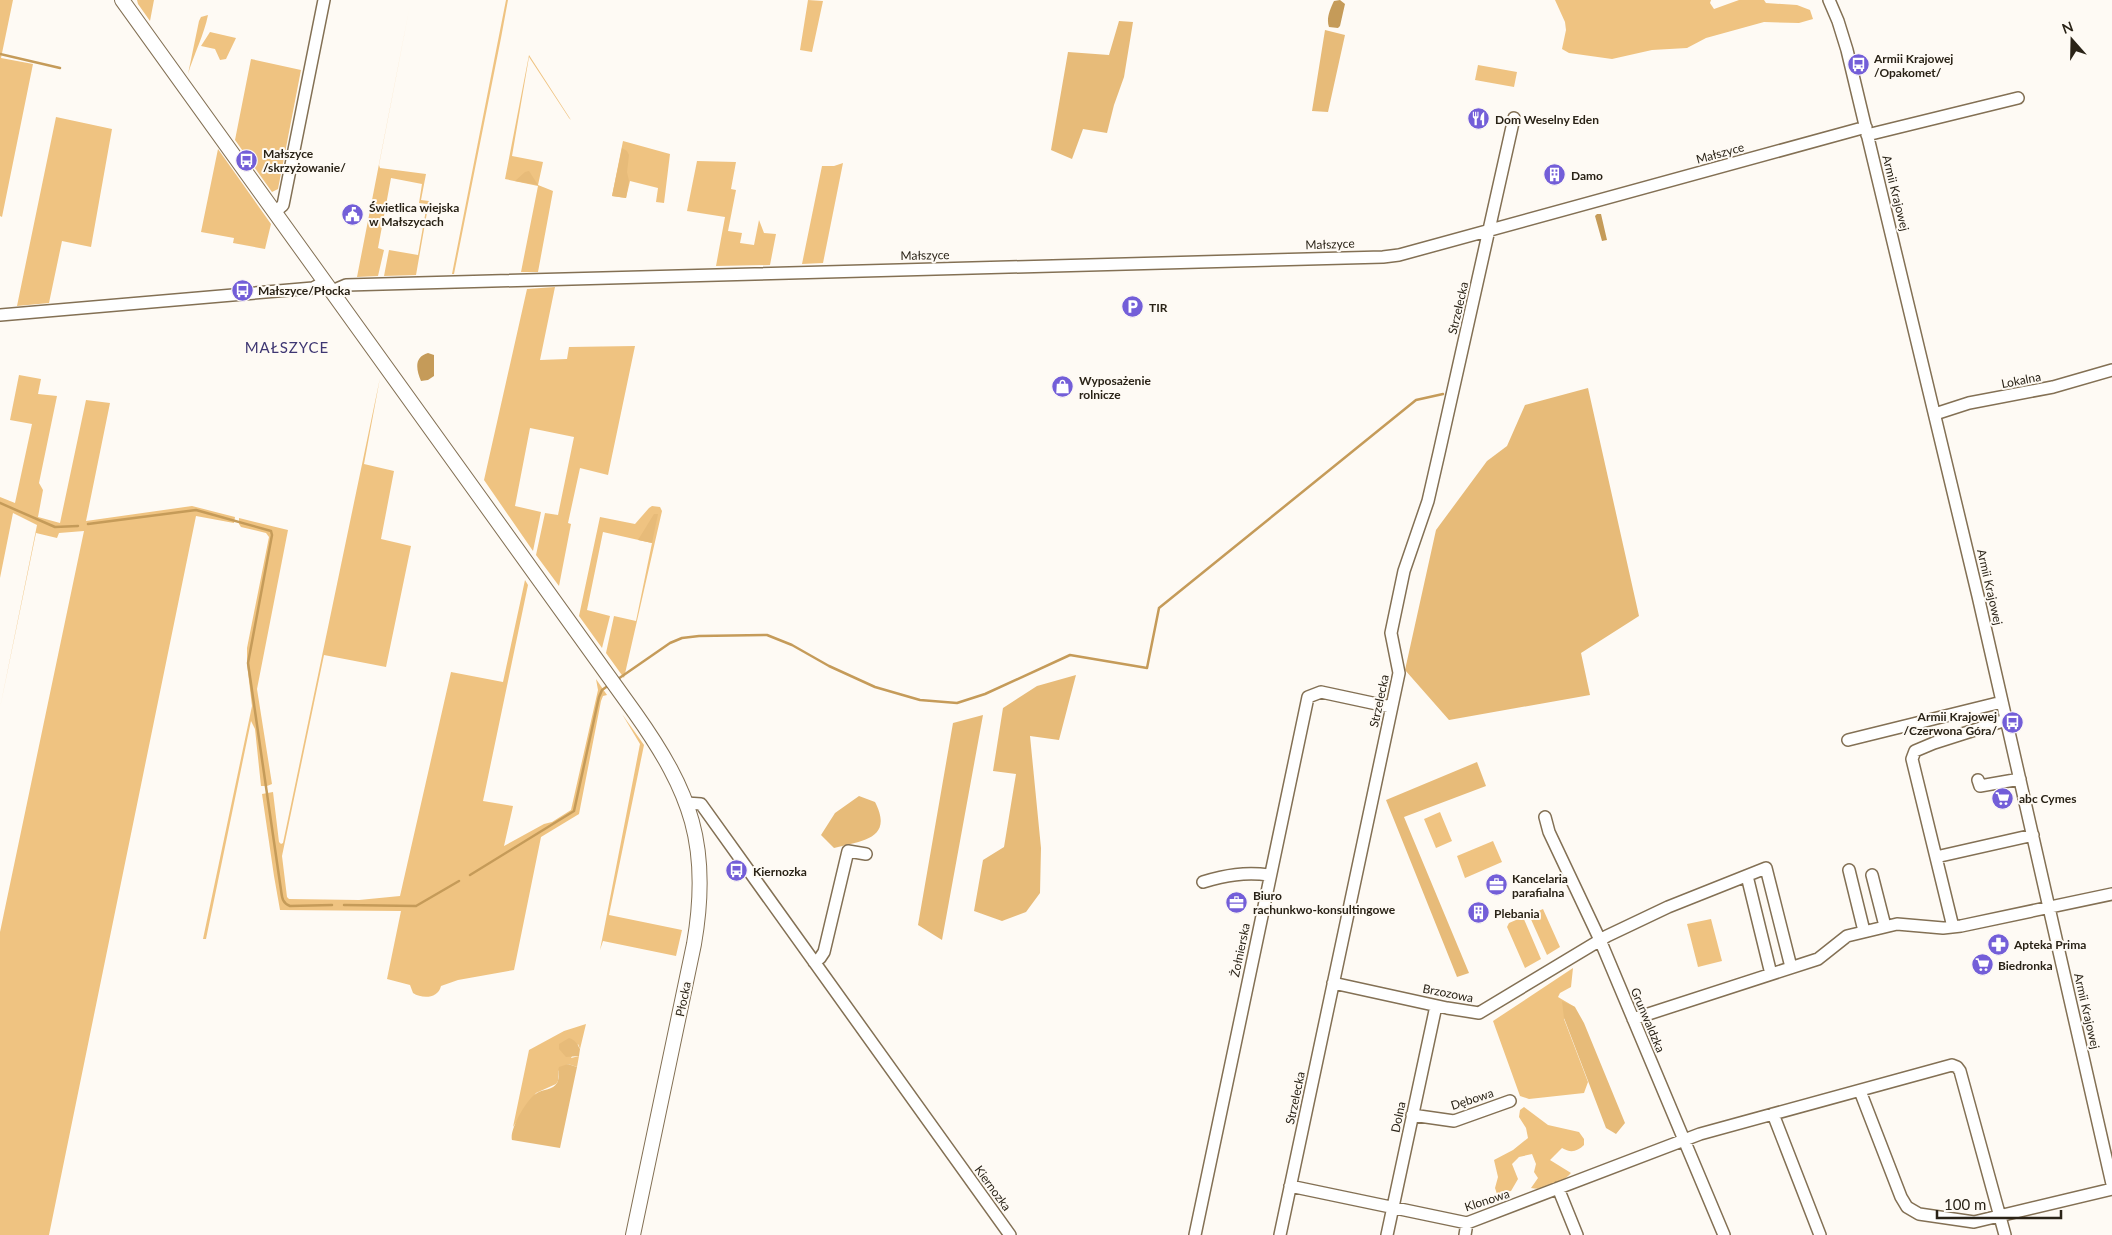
<svg xmlns="http://www.w3.org/2000/svg" width="2112" height="1235" viewBox="0 0 2112 1235" font-family="Lato,sans-serif">
<style>
.green{fill:#efc381}
.forest{fill:#e7bb79}
.water{fill:#c59b59}
.lines{fill:none;stroke-linecap:round;stroke-linejoin:round}
.stream{stroke:#c59b59;stroke-width:2.5}
.minor-casing{stroke:#837054;stroke-width:14}
.major-casing{stroke:#837054;stroke-width:16}
.minor{stroke:#fff;stroke-width:11}
.major{stroke:#fff;stroke-width:14}
.labels{text-anchor:middle;dominant-baseline:central;stroke-width:4;stroke-linejoin:round;paint-order:stroke}
.poi-label{font-size:12px;font-weight:bold;fill:#2a2317;stroke:#fefaf4;text-anchor:start}
.street-label{font-size:12px;fill:#2a2317;stroke:#fefaf4}
.quarter-label{font-size:15px;letter-spacing:1px;fill:#3e3672;stroke:#fefaf4}
</style>
<rect width="100%" height="100%" fill="#fefaf4"/>
<path class="green" d="M 0,0 L 13,0 L 1,58 L 33,64 L 2,217 L 0,216 Z
M 137,0 L 154,0 L 150,21 L 138,4 Z
M 411,0 L 379,165 L 380,168 L 426,174 L 421,200 L 429,201 L 416,275 L 384,276 L 389,250 L 418,255 L 427,204 L 419,203 L 422,184 L 391,178 L 378,248 L 384,250 L 378,276 L 357,277 Z
M 506,0 L 508,0 L 501,38 L 454,274 L 452,274 Z
M 808,0 L 823,1 L 812,52 L 800,50 Z
M 1555,0 L 1711,0 L 1710,3 L 1714,9 L 1739,0 L 1764,0 L 1766,3 L 1797,5 L 1810,10 L 1813,19 L 1799,23 L 1764,22 L 1706,38 L 1687,48 L 1652,50 L 1612,59 L 1569,53 L 1562,49 L 1566,30 L 1565,22 Z
M 208,15 C 204,35 194,54 188,74 L 199,21 L 201,17 Z
M 210,32 L 236,38 L 226,59 L 220,60 L 215,49 L 201,46 Z
M 529,55 L 571,120 L 569,118 L 529,57 L 512,156 L 543,162 L 538,185 L 553,191 L 538,272 L 521,272 L 538,186 L 505,179 Z
M 251,59 L 301,70 L 278,189 L 272,192 L 235,140 Z
M 1478,65 L 1517,72 L 1514,87 L 1475,80 Z
M 56,117 L 112,129 L 91,247 L 62,241 L 49,303 L 17,306 Z
M 623,141 L 670,154 L 664,203 L 656,202 L 658,188 L 630,181 L 626,198 L 612,196 Z
M 218,149 L 271,224 L 265,249 L 233,243 L 234,238 L 201,232 Z
M 697,161 L 736,162 L 731,189 L 736,190 L 728,231 L 742,233 L 740,243 L 754,245 L 759,220 L 764,233 L 776,234 L 770,265 L 716,266 L 725,217 L 687,211 Z
M 843,163 L 823,263 L 802,264 L 822,166 L 834,166 Z
M 555,287 L 540,360 L 567,359 L 569,347 L 635,346 L 608,475 L 580,468 L 568,523 L 571,524 L 559,586 L 536,555 L 545,513 L 558,515 L 574,437 L 530,428 L 515,506 L 541,512 L 533,551 L 484,480 L 527,289 Z
M 19,375 L 41,379 L 38,394 L 57,396 L 39,483 L 43,490 L 38,517 L 60,523 L 86,400 L 110,403 L 86,521 L 192,506 L 235,517 L 234,523 L 196,516 L 49,1235 L 0,1235 L 0,932 L 84,531 L 59,533 L 57,538 L 36,533 L 0,708 L 37,525 L 13,513 L 0,578 L 0,497 L 15,503 L 32,424 L 10,420 Z
M 380,378 L 364,464 L 394,471 L 381,539 L 411,546 L 386,667 L 324,655 L 282,856 L 287,897 L 289,899 L 359,900 L 400,896 L 451,672 L 503,682 L 525,580 L 528,585 L 483,801 L 513,806 L 504,846 L 544,824 L 552,822 L 571,810 L 598,690 L 596,679 L 607,695 L 603,696 L 601,701 L 579,814 L 541,837 L 514,970 L 458,980 L 441,986 C 438,999 422,999 413,993 L 410,985 L 387,979 L 401,911 L 280,910 L 274,876 L 262,794 L 273,792 L 279,842 L 281,844 L 283,843 Z
M 652,506 L 660,507 L 662,511 L 624,678 L 606,653 L 614,616 L 636,621 L 652,543 L 603,532 L 587,610 L 610,616 L 602,648 L 579,616 L 600,517 L 635,524 L 649,508 Z
M 239,518 L 288,530 L 257,689 L 272,784 L 267,786 L 261,786 L 255,729 L 251,721 L 206,939 L 203,939 L 252,706 L 247,664 L 247,648 L 269,537 L 266,533 L 241,527 L 239,524 Z
M 622,714 L 644,745 L 609,915 L 682,930 L 676,956 L 603,941 L 600,950 L 640,744 Z
M 1440,812 L 1452,841 L 1436,848 L 1424,819 Z
M 1493,841 L 1502,862 L 1465,878 L 1457,856 Z
M 1543,909 L 1560,947 L 1547,955 L 1529,915 Z
M 1523,917 L 1541,959 L 1525,968 L 1507,927 L 1509,923 Z
M 1711,919 L 1722,961 L 1698,967 L 1687,924 Z
M 1573,968 L 1571,987 L 1560,993 L 1558,997 L 1575,1007 L 1564,1019 L 1588,1082 L 1584,1093 L 1529,1099 L 1520,1096 L 1493,1021 Z
M 586,1024 L 580,1049 L 578,1044 L 571,1058 L 579,1056 L 577,1067 L 568,1064 L 558,1071 L 558,1081 L 556,1084 L 536,1093 L 513,1127 L 529,1050 L 564,1031 Z
M 1524,1107 L 1548,1125 L 1579,1132 L 1584,1139 L 1584,1145 C 1577,1152 1570,1153 1562,1148 L 1550,1160 L 1571,1173 C 1562,1183 1545,1191 1531,1188 L 1538,1178 L 1534,1172 L 1536,1164 L 1532,1154 L 1519,1157 L 1512,1164 L 1518,1179 L 1511,1191 L 1497,1194 L 1495,1188 L 1498,1177 L 1494,1160 L 1513,1150 L 1528,1138 L 1526,1128 L 1519,1117 L 1520,1110 Z"/>
<path class="forest" d="M 1119,21 L 1133,22 L 1124,77 L 1114,105 L 1107,133 L 1083,129 L 1072,159 L 1051,150 L 1068,52 L 1109,55 Z
M 1325,30 L 1345,35 L 1328,112 L 1312,111 Z
M 622,148 L 627,151 L 629,155 L 627,172 L 629,181 L 626,198 L 612,196 Z
M 529,171 L 538,185 L 515,181 L 525,172 Z
M 1588,388 L 1639,616 L 1581,653 L 1590,695 L 1449,720 L 1405,670 L 1436,530 L 1487,461 L 1507,446 L 1525,405 Z
M 654,514 L 658,514 L 652,543 L 638,540 Z
M 1076,675 L 1059,740 L 1030,736 L 1041,848 L 1040,893 L 1026,912 L 1002,921 L 974,911 L 983,860 L 1004,847 L 1016,774 L 993,771 L 1003,708 L 1037,686 Z
M 983,715 L 942,940 L 918,925 L 953,723 Z
M 1477,762 L 1486,786 L 1404,817 L 1469,973 L 1457,977 L 1386,800 Z
M 859,796 L 875,802 C 894,839 862,841 834,848 L 821,835 L 835,813 Z
M 1562,1001 L 1575,1007 L 1584,1023 L 1625,1123 L 1616,1134 L 1606,1128 L 1564,1018 Z
M 569,1038 C 575,1040 577,1043 580,1049 L 579,1056 L 566,1057 L 559,1049 L 559,1044 Z
M 568,1064 L 577,1067 L 560,1148 L 512,1140 C 509,1130 527,1098 537,1093 C 543,1089 553,1090 557,1083 C 560,1078 557,1072 559,1067 Z"/>
<path class="water" d="M 1340,0 L 1345,4 L 1340,26 L 1338,28 L 1329,27 C 1326,19 1330,9 1334,1 Z
M 1597,214 L 1601,214 L 1607,240 L 1602,241 L 1595,216 Z
M 428,353 L 434,355 L 434,376 L 428,380 L 421,381 C 416,369 414,357 428,353 Z"/>
<g class="lines">
<path class="stream" d="M 0,54 L 60,68
M 0,503 L 55,527 L 78,526
M 88,524 L 196,510 L 271,531 L 272,535 L 248,663 L 281,890 C 282,897 282,903 290,906 L 332,905
M 618,679 L 670,643 L 682,638 L 699,636 L 767,635 L 792,645 L 829,666 L 875,687 L 920,700 L 957,703 L 985,694 L 1070,655 L 1147,668 L 1159,608 L 1416,400 L 1443,394
M 470,875 L 574,811 L 599,697 L 602,690 L 609,685
M 344,905 L 416,906 L 459,881"/>
<defs>
<path id="minor" d="M 1829,0 L 1838,21 L 1847,50 L 1978,596 L 2112,1184
M 1867,135 L 2018,98
M 275,212 L 283,205 L 324,0
M 332,291 L 346,285 L 1383,257 L 1399,255 L 1866,127
M 0,315 L 313,288 L 325,282
M 1935,414 L 1969,403 L 2053,387 L 2112,370
M 1848,740 L 2002,702
M 1978,780 L 1980,786 L 2020,779
M 686,803 L 701,804 L 1010,1235
M 1545,817 L 1549,832 L 1600,940 L 1724,1235
M 1936,857 L 2033,835
M 1849,870 L 1864,931
M 1872,875 L 1885,926
M 1747,876 L 1771,974
M 1203,882 C 1226,875 1245,872 1269,875
M 1953,927 L 1912,759 L 1915,751 L 1934,743 L 2006,720
M 814,962 L 820,958 L 824,952 L 848,851 L 866,854
M 1333,983 L 1447,1008 L 1479,1013 L 1607,936 L 1668,907 L 1766,868 L 1791,967
M 1633,1019 L 1818,959 L 1847,936 L 1897,924 L 1943,928 L 1961,926 L 2112,894
M 1860,1091 L 1901,1197 L 1907,1207 L 1919,1214 L 1974,1222 L 2112,1189
M 1773,1114 L 1820,1235
M 1412,1115 L 1454,1121 L 1510,1101
M 1290,1186 L 1467,1223 L 1700,1134 L 1952,1065 L 1957,1067 L 1960,1071 L 2005,1235
M 1558,1188 L 1577,1235
M 1195,1235 L 1308,697 L 1321,692 L 1391,707
M 1280,1235 L 1399,673 L 1391,633 L 1404,571 L 1428,501 L 1439,453 L 1514,118
M 1387,1235 L 1436,1006
M 1465,1235 L 1467,1223"/>
<path id="major" d="M 122,0 L 635,713 C 691,792 711,846 694,944 L 633,1235"/>
</defs>
<use href="#minor" class="minor-casing"/>
<use href="#major" class="major-casing"/>
<use href="#minor" class="minor"/>
<use href="#major" class="major"/>
</g>
<defs>
<symbol id="bus-disc" viewBox="-11 -11 22 22"><circle r="9.5" fill="#735ed8" stroke="#fefaf4"/><path d="M-5-6H5V4H4V6H2V4H-2V6H-4V4H-5ZM-3.5-4V0h7V-4ZM-3.5 1.2v1.5H-2V1.2ZM2 1.2v1.5H3.5V1.2Z" fill="#fff"/></symbol>
<symbol id="restaurant-disc" viewBox="-11 -11 22 22"><circle r="9.5" fill="#735ed8" stroke="#fefaf4"/><path d="M-5-6h1v4h1v-4h1v4h1v-4h1v5L-1.5 .5V6h-2V.5L-5-1ZM5-6V6H3V1.5H1.5Q1.5-4 5-6Z" fill="#fff"/></symbol>
<symbol id="building-disc" viewBox="-11 -11 22 22"><circle r="9.5" fill="#735ed8" stroke="#fefaf4"/><path d="M-4-6H4V6H1V3H-1V6H-4ZM-2.5-4.3h1.7v1.8h-1.7ZM.8-4.3h1.7v1.8H.8ZM-2.5-1h1.7V.8h-1.7ZM.8-1h1.7V.8H.8Z" fill="#fff"/></symbol>
<symbol id="civic-disc" viewBox="-11 -11 22 22"><circle r="9.5" fill="#735ed8" stroke="#fefaf4"/><path d="M-.6-6.5H3V-4.5H.6V-3L4-1V1h2V6H-6V1h2V-1L-.6-3ZM-1.2 2.5V6h2.4V2.5Z" fill="#fff"/></symbol>
<symbol id="parking-disc" viewBox="-11 -11 22 22"><circle r="9.5" fill="#735ed8" stroke="#fefaf4"/><path d="M-3.5-5.5H1a3.5 3.5 0 0 1 0 7H-1V5.5H-3.5ZM-1-3.4V-.6H.8a1.4 1.4 0 0 0 0-2.8Z" fill="#fff"/></symbol>
<symbol id="shop-disc" viewBox="-11 -11 22 22"><circle r="9.5" fill="#735ed8" stroke="#fefaf4"/><path d="M-5-2.5h2.3a2.7 3.5 0 0 1 5.4 0H5L5.5 6h-11ZM-1.5-2.5h3a1.5 2.3 0 0 0-3 0Z" fill="#fff"/></symbol>
<symbol id="supermarket-disc" viewBox="-11 -11 22 22"><circle r="9.5" fill="#735ed8" stroke="#fefaf4"/><path d="M-6-5.5h2.5l.6 2H6L4.5 2H-2.5L-4.4-4H-6ZM-1.5 3.2a1.3 1.3 0 1 0 .1 0ZM3 3.2a1.3 1.3 0 1 0 .1 0Z" fill="#fff"/></symbol>
<symbol id="office-disc" viewBox="-11 -11 22 22"><circle r="9.5" fill="#735ed8" stroke="#fefaf4"/><path d="M-6-3h4V-5.5h4V-3h4V5H-6ZM-1-4.5V-3h2v-1.5ZM-6 0V1H6V0Z" fill="#fff"/></symbol>
<symbol id="pharmacy-disc" viewBox="-11 -11 22 22"><circle r="9.5" fill="#735ed8" stroke="#fefaf4"/><path d="M-2-6h4v4h4v4h-4v4h-4v-4h-4v-4h4Z" fill="#fff"/></symbol>
</defs>
<g fill-rule="evenodd">
<use href="#bus-disc" x="1846" y="52" width="25" height="25"/>
<use href="#restaurant-disc" x="1466" y="106" width="25" height="25"/>
<use href="#bus-disc" x="234" y="148" width="25" height="25"/>
<use href="#building-disc" x="1542" y="162" width="25" height="25"/>
<use href="#civic-disc" x="340" y="202" width="25" height="25"/>
<use href="#bus-disc" x="230" y="278" width="25" height="25"/>
<use href="#parking-disc" x="1120" y="294" width="25" height="25"/>
<use href="#shop-disc" x="1050" y="374" width="25" height="25"/>
<use href="#bus-disc" x="2000" y="710" width="25" height="25"/>
<use href="#supermarket-disc" x="1990" y="786" width="25" height="25"/>
<use href="#bus-disc" x="724" y="858" width="25" height="25"/>
<use href="#office-disc" x="1484" y="872" width="25" height="25"/>
<use href="#office-disc" x="1224" y="890" width="25" height="25"/>
<use href="#building-disc" x="1466" y="900" width="25" height="25"/>
<use href="#pharmacy-disc" x="1986" y="932" width="25" height="25"/>
<use href="#supermarket-disc" x="1970" y="952" width="25" height="25"/>
</g>
<g class="labels">
<g class="poi-label">
<text x="1874" y="58">Armii Krajowej<tspan x="1874" dy="14">/Opakomet/</tspan></text>
<text x="1495" y="119">Dom Weselny Eden</text>
<text x="263" y="153">Małszyce<tspan x="263" dy="14">/skrzyżowanie/</tspan></text>
<text x="1571" y="175">Damo</text>
<text x="369" y="207">Świetlica wiejska<tspan x="369" dy="14">w Małszycach</tspan></text>
<text x="258" y="290">Małszyce/Płocka</text>
<text x="1149" y="307">TIR</text>
<text x="1079" y="380">Wyposażenie<tspan x="1079" dy="14">rolnicze</tspan></text>
<text x="1997" y="716" text-anchor="end">Armii Krajowej<tspan x="1997" dy="14">/Czerwona Góra/</tspan></text>
<text x="2019" y="798">abc Cymes</text>
<text x="753" y="871">Kiernozka</text>
<text x="1512" y="878">Kancelaria<tspan x="1512" dy="14">parafialna</tspan></text>
<text x="1253" y="895">Biuro<tspan x="1253" dy="14">rachunkwo-konsultingowe</tspan></text>
<text x="1494" y="913">Plebania</text>
<text x="2014" y="944">Apteka Prima</text>
<text x="1998" y="965">Biedronka</text>
</g>
<g class="street-label">
<text transform="translate(1720 153) rotate(-15)">Małszyce</text>
<text transform="translate(1896 193) rotate(76)">Armii Krajowej</text>
<text transform="translate(1330 244) rotate(-2)">Małszyce</text>
<text transform="translate(925 255) rotate(-1)">Małszyce</text>
<text transform="translate(1458 308) rotate(-77)">Strzelecka</text>
<text transform="translate(2021 380) rotate(-11)">Lokalna</text>
<text transform="translate(1990 587) rotate(77)">Armii Krajowej</text>
<text transform="translate(1379 701) rotate(-78)">Strzelecka</text>
<text transform="translate(1240 950) rotate(-78)">Żołnierska</text>
<text transform="translate(1448 993) rotate(11)">Brzozowa</text>
<text transform="translate(683 999) rotate(-78)">Płocka</text>
<text transform="translate(2087 1011) rotate(77)">Armii Krajowej</text>
<text transform="translate(1648 1020) rotate(67)">Grunwaldzka</text>
<text transform="translate(1295 1098) rotate(-78)">Strzelecka</text>
<text transform="translate(1472 1099) rotate(-18)">Dębowa</text>
<text transform="translate(1398 1117) rotate(-78)">Dolna</text>
<text transform="translate(993 1188) rotate(54)">Kiernozka</text>
<text transform="translate(1487 1200) rotate(-18)">Klonowa</text>
</g>
<g class="quarter-label">
<text x="287" y="347">MAŁSZYCE</text>
</g>
</g>
<g transform="translate(2072 40) rotate(340)" stroke="#fefaf4" stroke-width="4" paint-order="stroke">
<path d="M0-4L9 19L0 12L-9 19Z" fill="#2a2317"/>
<text y="-8" font-size="14" font-weight="bold" text-anchor="middle" fill="#2a2317">N</text>
</g>
<path d="M1937 1210v8h124v-8" fill="none" stroke="#2a2317" stroke-width="2.5"/>
<text x="1944" y="1210" font-size="15" fill="#2a2317" stroke="#fefaf4" stroke-width="4" paint-order="stroke">100 m</text>
</svg>
